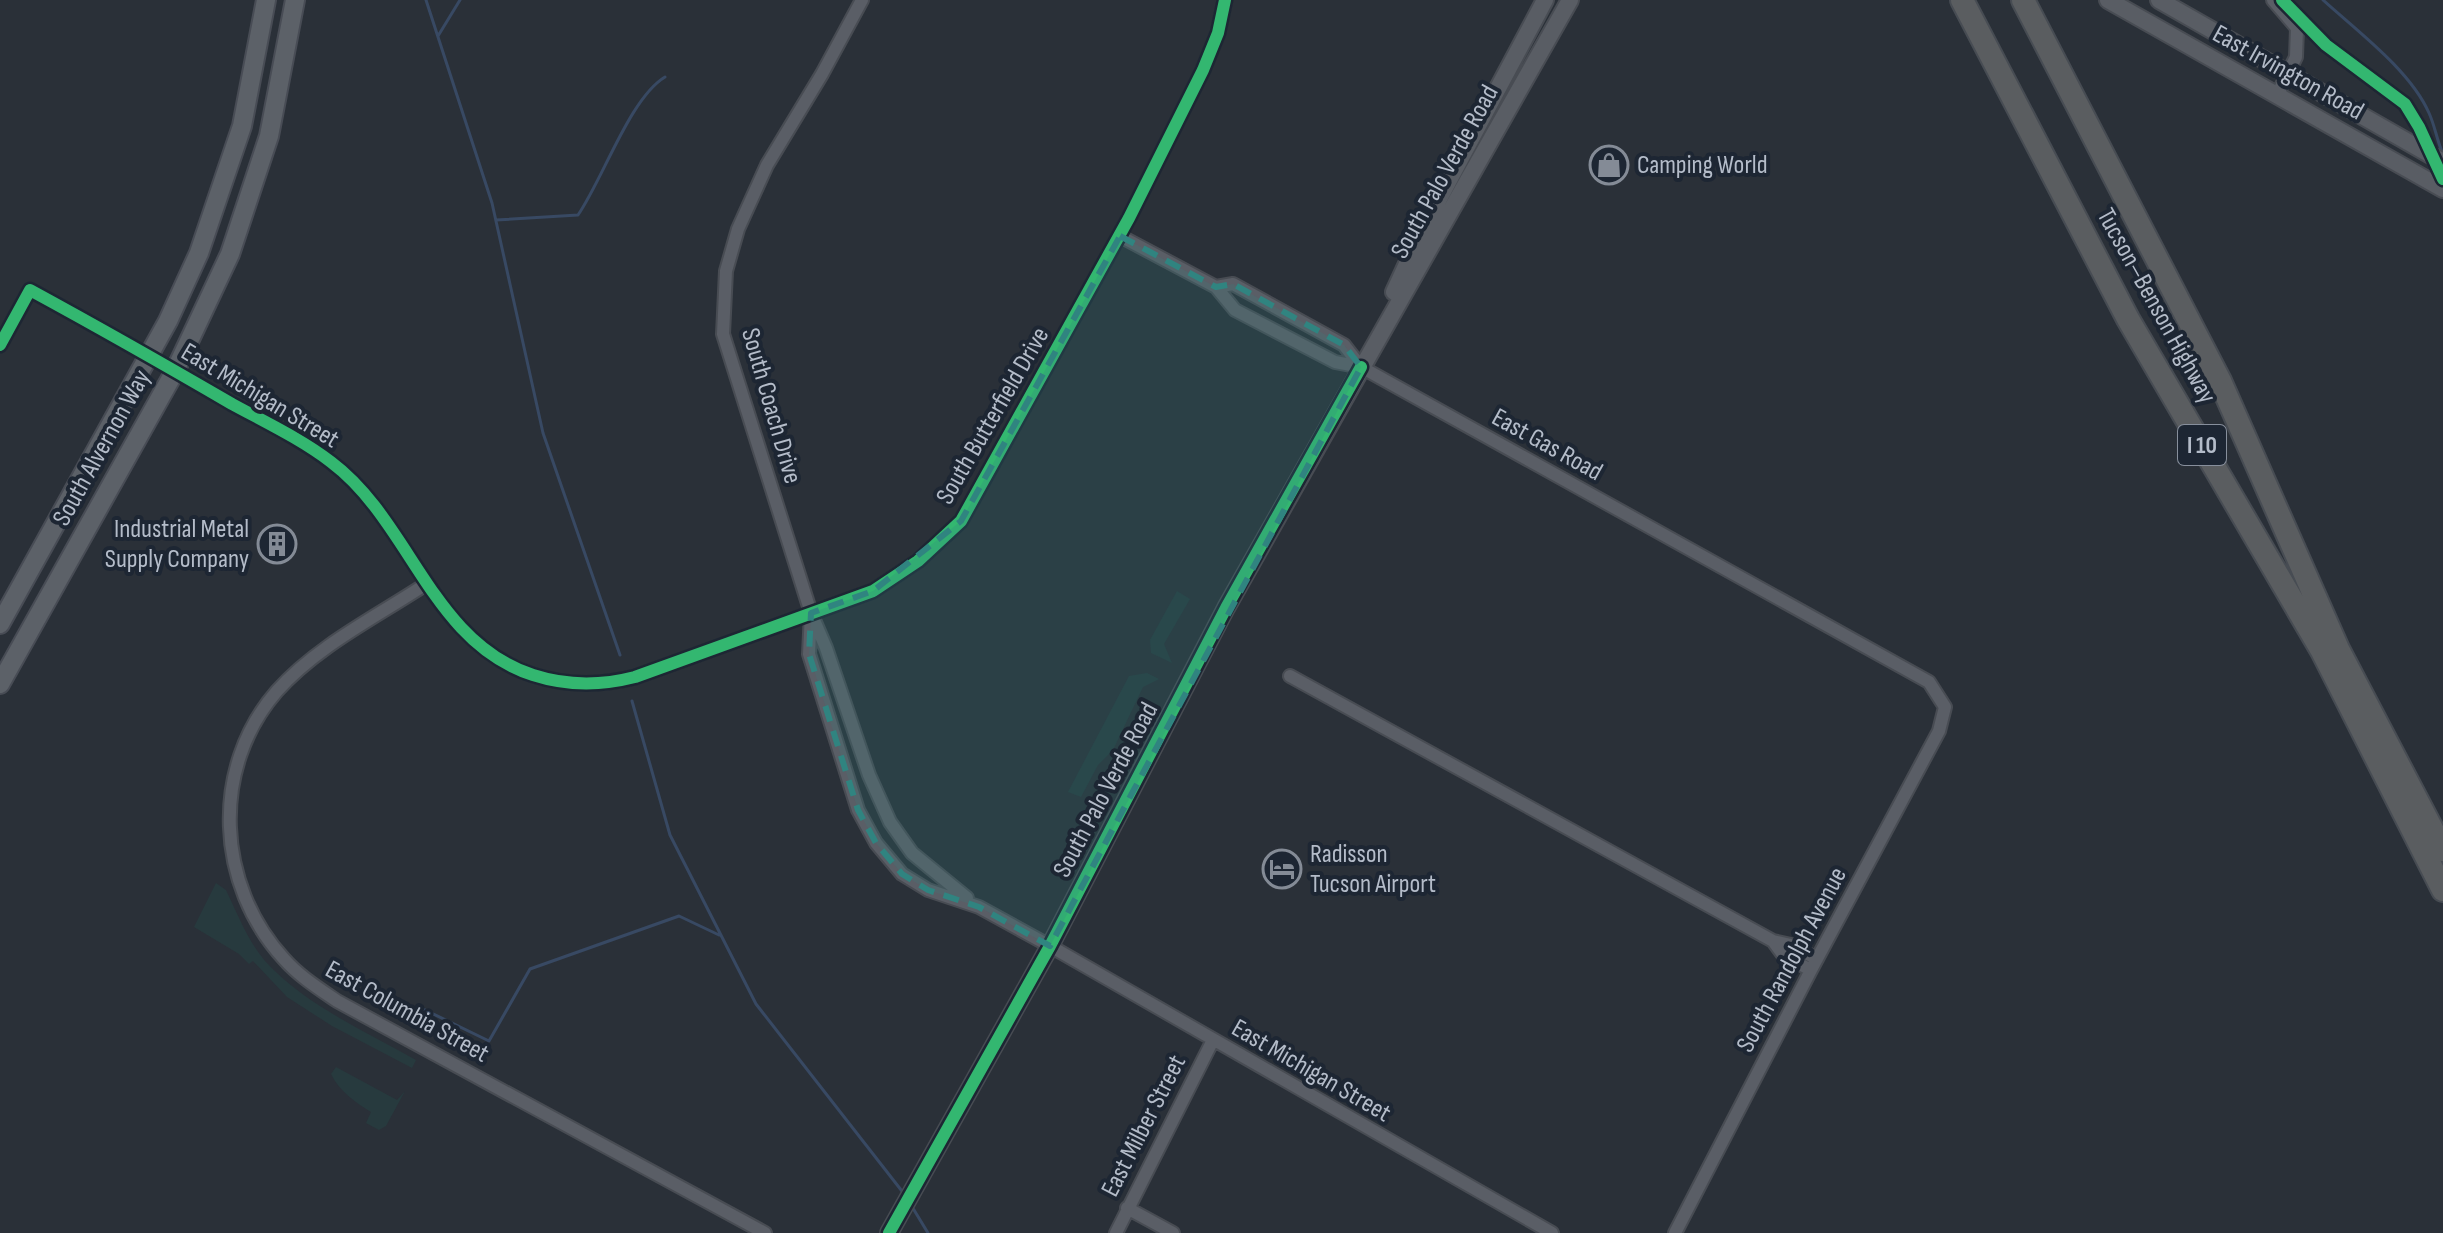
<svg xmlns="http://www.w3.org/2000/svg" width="2443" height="1233" viewBox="0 0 2443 1233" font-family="'Sofia Sans Condensed',sans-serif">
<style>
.green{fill:#273a3e}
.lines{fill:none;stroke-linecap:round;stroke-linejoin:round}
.stream{stroke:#384963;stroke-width:3}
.minor-casing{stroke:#484c53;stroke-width:16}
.secondary-casing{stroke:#484c53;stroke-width:20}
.primary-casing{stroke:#484c55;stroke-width:22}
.motorway-casing{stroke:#474c53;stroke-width:26}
.minor{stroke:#5a5e66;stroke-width:12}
.secondary{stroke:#595d64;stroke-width:16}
.primary{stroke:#5c6168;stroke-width:18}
.motorway{stroke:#5a5d60;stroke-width:22}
.cycleway-casing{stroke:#1d2633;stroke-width:17}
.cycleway{stroke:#33b770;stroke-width:12}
.marked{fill:#308480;fill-opacity:0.2;stroke:#308480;stroke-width:6;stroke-dasharray:16 10;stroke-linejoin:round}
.labels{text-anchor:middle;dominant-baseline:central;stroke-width:8;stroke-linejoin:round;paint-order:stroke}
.shield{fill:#1d2633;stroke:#878f9c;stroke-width:2}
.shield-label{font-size:24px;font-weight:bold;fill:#b4bcc9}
.street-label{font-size:26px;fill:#b4bcc9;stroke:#1d2633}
.poi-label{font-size:26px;fill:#b4bcc9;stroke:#1d2633;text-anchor:start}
</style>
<rect width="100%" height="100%" fill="#2a3038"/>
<path class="green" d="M 1177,591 L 1190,599 L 1164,644 L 1172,663 L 1151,653 L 1150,640 Z
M 1147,673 L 1159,679 L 1143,687 L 1113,750 L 1098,765 L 1081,797 L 1068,792 L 1129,676 Z
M 216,883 L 226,890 C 237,913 248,941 265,961 C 305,1005 365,1031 416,1060 L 412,1068 L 332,1026 L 287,997 L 253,961 L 249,964 L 239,954 L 194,927 Z
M 336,1067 L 397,1100 L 405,1091 L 386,1126 L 379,1130 L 366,1123 L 371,1112 C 355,1102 340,1092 331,1074 Z"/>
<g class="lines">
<path class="stream" d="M 426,0 L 492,203 L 543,433 L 620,655
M 2323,0 C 2357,31 2410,70 2429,113 C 2435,126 2437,141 2443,154
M 438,36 L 460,0
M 496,220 L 578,215 C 603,179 630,98 665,77
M 632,701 L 670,835 L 756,1004 L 905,1195
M 421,1008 L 489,1041 L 530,969 L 679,916 L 719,935
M 911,1205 L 928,1233"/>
<defs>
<path id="minor" d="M 862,0 L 822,74 L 767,165 L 738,229 L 726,271 L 723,334 L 811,613 L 826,648 L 869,775 L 890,822 L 912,853 L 967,898
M 2273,0 L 2297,28 L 2296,57 L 2277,95
M 1120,236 L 1216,287 L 1235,310 L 1335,362 L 1361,367 L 1929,682 L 1945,707 L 1939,731 L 1811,970 L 1675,1233
M 1216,287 L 1233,284 L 1344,345 L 1361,367
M 0,345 L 30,290 C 98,327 165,365 232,404 C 265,422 301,439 331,462 C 411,522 431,642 533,675 C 567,686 600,686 635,677 L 873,591 L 918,561 L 961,521 L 1129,218 L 1203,70 L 1218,33 L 1225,0
M 426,584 C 376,617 317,646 277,691 C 210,768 216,885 284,959 C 299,976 318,988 337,1001 L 765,1233
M 811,613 L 809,654 L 858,810 L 876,843 L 902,874 L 928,890 L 979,907 L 1050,946 L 1552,1233
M 1290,676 L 1773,941 L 1791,945 L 1817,959
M 1773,941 L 1784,956 L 1811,970
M 1127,1208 L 1173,1233
M 1116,1233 L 1213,1040"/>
<path id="secondary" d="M 2108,0 L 2443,189
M 2159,0 L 2443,162
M 1394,292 L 1424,227 L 1545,0
M 889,1233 L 1050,946 L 1226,608 L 1570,0"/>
<path id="primary" d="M 0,624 L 168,321 L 199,253 L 242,126 L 266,0
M 0,684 L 175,371 L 230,254 L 269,136 L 295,0"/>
<path id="motorway" d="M 1962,0 L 2128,319 L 2322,651 L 2443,890
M 2023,0 L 2220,381 L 2338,649 L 2443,850"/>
</defs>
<use href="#minor" class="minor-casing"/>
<use href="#secondary" class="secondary-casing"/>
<use href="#primary" class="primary-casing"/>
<use href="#motorway" class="motorway-casing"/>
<use href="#minor" class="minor"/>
<use href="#secondary" class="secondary"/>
<use href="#primary" class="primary"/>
<use href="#motorway" class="motorway"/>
<defs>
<path id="cycleway" d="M 2282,0 L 2326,45 L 2405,104 L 2419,127 L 2443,179
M 0,345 L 30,290 C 98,327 165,365 232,404 C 265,422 301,439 331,462 C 411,522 431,642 533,675 C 567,686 600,686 635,677 L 873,591 L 918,561 L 961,521 L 1129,218 L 1203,70 L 1218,33 L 1225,0
M 889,1233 L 1050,946 L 1226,608 L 1361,367"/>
</defs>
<use href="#cycleway" class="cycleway-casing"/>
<use href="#cycleway" class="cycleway"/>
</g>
<path class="marked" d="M 1120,236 L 1216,287 L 1233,284 L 1344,345 L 1361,367 L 1050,946 L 979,907 L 928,890 L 902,874 L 876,843 L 858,810 L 809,654 L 811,613 L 873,591 L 961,521 Z"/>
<defs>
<symbol id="shop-ring" viewBox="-11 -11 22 22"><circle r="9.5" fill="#1d2633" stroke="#848b96" stroke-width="1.5"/><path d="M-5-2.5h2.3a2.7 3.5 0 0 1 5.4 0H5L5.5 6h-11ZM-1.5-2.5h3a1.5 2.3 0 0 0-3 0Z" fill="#848b96"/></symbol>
<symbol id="building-ring" viewBox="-11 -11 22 22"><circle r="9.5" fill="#1d2633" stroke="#848b96" stroke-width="1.5"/><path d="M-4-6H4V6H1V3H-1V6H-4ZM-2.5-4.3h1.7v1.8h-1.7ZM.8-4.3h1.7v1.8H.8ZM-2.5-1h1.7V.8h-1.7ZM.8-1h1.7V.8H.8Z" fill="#848b96"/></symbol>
<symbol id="hotel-ring" viewBox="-11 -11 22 22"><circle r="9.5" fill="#1d2633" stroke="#848b96" stroke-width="1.5"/><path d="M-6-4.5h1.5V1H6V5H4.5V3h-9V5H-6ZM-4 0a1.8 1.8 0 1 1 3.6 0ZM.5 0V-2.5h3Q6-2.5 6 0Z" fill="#848b96"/></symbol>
</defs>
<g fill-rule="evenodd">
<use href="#shop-ring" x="1587" y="143" width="44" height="44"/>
<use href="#building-ring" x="255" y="522" width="44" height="44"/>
<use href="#hotel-ring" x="1260" y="847" width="44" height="44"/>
</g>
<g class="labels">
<rect class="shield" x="2178" y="425" width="48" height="40" rx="6"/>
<g class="shield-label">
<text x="2202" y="445">I 10</text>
</g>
<g class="street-label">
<text transform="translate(2288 73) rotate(29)">East Irvington Road</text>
<text transform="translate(1445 172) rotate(-61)">South Palo Verde Road</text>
<text transform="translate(2156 306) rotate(61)">Tucson–Benson Highway</text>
<text transform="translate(260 396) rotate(31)">East Michigan Street</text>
<text transform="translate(771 406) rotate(74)">South Coach Drive</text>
<text transform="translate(993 416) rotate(-60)">South Butterfield Drive</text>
<text transform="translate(1547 445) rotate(29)">East Gas Road</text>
<text transform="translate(102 448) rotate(-61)">South Alvernon Way</text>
<text transform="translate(1106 790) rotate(-62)">South Palo Verde Road</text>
<text transform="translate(1792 960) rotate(-62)">South Randolph Avenue</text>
<text transform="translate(407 1012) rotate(29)">East Columbia Street</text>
<text transform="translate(1311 1071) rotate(30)">East Michigan Street</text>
<text transform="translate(1144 1126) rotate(-63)">East Milber Street</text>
</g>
<g class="poi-label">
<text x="1637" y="165">Camping World</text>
<text x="249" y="529" text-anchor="end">Industrial Metal<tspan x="249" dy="30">Supply Company</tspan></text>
<text x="1310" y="854">Radisson<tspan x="1310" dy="30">Tucson Airport</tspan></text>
</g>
</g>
</svg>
